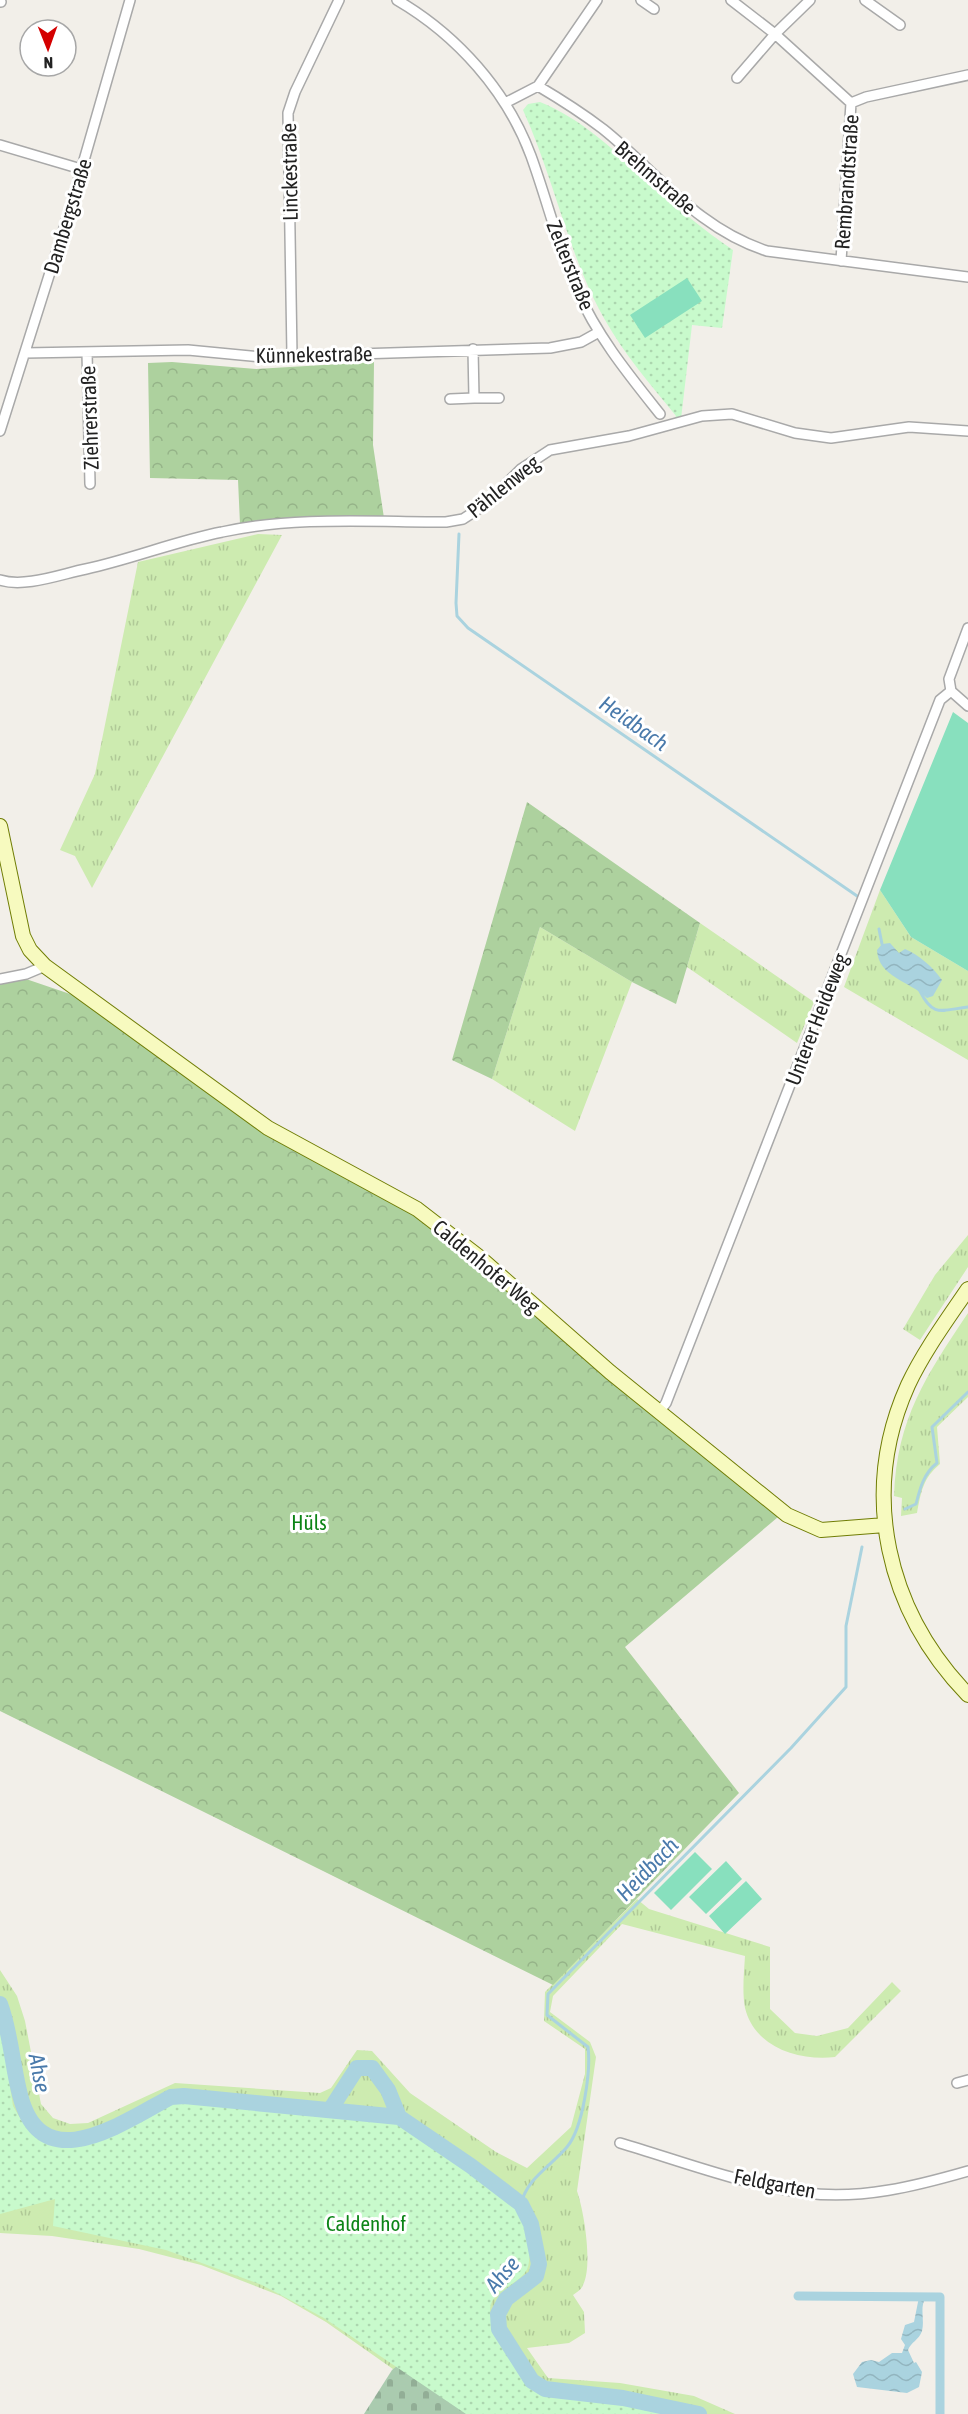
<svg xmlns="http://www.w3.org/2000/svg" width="968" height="2414" viewBox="0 0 968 2414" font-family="'Asap Condensed',sans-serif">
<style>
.grass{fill:url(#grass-tufts)}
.forest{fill:url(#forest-crowns)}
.cemetery{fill:url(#cemetery-stones)}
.park{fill:url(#park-dots)}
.pitch{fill:#88e0be}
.water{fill:url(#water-waves)}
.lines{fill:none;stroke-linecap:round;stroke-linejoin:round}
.stream{stroke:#aad3df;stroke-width:3}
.canal{stroke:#aad3df;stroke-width:9}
.river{stroke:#aad3df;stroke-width:16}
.street-casing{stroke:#a9a9a9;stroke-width:12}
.secondary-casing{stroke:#707d05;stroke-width:16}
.street{stroke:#fff;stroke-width:9}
.secondary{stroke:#f7fabf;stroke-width:14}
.labels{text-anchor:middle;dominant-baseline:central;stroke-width:6;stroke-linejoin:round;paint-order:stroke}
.street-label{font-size:21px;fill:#222;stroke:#fff}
.park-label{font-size:21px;fill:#0c8416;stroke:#fff}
.water-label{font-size:22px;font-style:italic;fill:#4a7aab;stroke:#fff}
</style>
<defs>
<pattern id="grass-tufts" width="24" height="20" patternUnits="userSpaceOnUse" patternTransform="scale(1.5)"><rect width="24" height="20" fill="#cdebb0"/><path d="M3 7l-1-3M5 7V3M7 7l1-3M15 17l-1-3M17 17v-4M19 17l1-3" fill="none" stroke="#b0c997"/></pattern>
<pattern id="forest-crowns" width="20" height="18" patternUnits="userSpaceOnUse" patternTransform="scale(1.5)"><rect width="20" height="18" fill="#add19e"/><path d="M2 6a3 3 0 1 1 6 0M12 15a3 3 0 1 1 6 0" fill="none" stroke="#95b388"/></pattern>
<pattern id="cemetery-stones" width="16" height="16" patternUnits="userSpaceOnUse" patternTransform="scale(1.5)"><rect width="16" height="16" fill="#aacbaf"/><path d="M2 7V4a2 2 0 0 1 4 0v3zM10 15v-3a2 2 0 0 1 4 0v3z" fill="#92ae96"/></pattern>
<pattern id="park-dots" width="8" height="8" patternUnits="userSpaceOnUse" patternTransform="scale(1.5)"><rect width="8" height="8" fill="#c8facc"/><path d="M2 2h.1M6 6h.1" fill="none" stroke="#acd6af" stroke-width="1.8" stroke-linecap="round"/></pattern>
<pattern id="water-waves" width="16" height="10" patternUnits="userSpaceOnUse" patternTransform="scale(1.5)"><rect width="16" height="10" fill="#aad3df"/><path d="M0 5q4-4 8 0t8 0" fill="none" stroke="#92b5bf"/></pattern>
</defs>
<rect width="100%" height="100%" fill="#f2efe9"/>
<path class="grass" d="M 258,534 L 282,535 L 92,888 L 75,856 L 60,850 L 95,774 L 138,562 Z
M 880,890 L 911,937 L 968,971 L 968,1060 L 844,987 Z
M 700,923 L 814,1002 L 797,1043 L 687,967 Z
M 540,927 L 632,982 L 575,1131 L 492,1079 Z
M 968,1235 L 968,1267 L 920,1340 L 903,1329 L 935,1275 Z
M 968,1313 L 968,1397 L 937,1427 L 940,1464 C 923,1478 921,1492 917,1513 L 901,1516 L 902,1498 L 894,1496 C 897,1418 926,1376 968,1313 Z
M 637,1899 L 649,1909 L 770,1947 L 770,2009 L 795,2033 L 817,2036 L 848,2028 L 892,1982 L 901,1991 L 835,2057 C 799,2061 755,2048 745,2008 C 742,1992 744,1973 745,1956 L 622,1924 L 553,1996 L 550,2012 L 590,2042 L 596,2057 L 577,2191 C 584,2211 593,2266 583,2285 C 582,2289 576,2293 573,2295 L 584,2312 L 585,2333 L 569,2343 L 527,2348 L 548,2378 L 620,2383 L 694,2396 L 735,2414 L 457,2414 L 326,2322 L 281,2296 L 201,2265 L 139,2249 L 52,2236 L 0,2233 L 0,2176 L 37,2144 L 8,2100 L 0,2052 L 0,1970 L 17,1996 L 25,2021 L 41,2104 L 53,2118 L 70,2124 L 88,2123 L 175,2083 L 320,2093 L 331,2088 L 357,2050 L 372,2051 L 410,2093 L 496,2152 L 527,2168 L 571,2127 L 585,2074 L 585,2049 L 544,2021 L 545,1992 Z"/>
<path class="forest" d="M 172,362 L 256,369 L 374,362 L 373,445 L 384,518 L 240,524 L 238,480 L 150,478 L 148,363 Z
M 527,802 L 700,923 L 676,1004 L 632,982 L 540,927 L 492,1079 L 452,1060 Z
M 26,979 L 73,995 L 238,1111 L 412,1213 L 473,1258 L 656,1419 L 778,1517 L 625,1647 L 739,1793 L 553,1985 L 0,1711 L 0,984 Z"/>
<path class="cemetery" d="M 402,2362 L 478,2414 L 364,2414 L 392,2370 Z"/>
<path class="park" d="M 540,102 C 582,119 614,150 647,181 C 675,206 702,229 733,250 L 722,328 L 692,325 L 681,419 L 674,419 L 676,416 C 651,385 624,354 605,320 C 568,255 554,178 523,110 L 528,104 Z
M 0,2023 L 13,2106 L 21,2120 L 34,2133 L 59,2145 L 80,2145 L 171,2101 L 384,2119 C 411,2126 499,2186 516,2209 C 525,2223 530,2244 529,2261 C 528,2283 498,2285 491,2304 C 484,2323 517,2375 533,2387 C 538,2391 543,2392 549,2394 L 684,2414 L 466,2414 L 324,2318 L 262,2285 L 166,2250 L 53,2226 L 55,2199 L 0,2214 Z"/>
<path class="pitch" d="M 687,278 L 702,301 L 645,338 L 630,315 Z
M 953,712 L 968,723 L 968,971 L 911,937 L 880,890 Z
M 695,1852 L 712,1869 L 671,1910 L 654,1893 Z
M 726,1861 L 742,1879 L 706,1914 L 689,1897 Z
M 746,1881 L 762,1899 L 725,1934 L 709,1916 Z"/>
<path class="water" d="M 890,943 L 899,953 L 905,949 C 919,955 933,967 942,980 L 933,996 L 927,998 C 910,981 878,977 877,950 L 882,944 Z
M 919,2297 L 926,2297 C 919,2308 925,2319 922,2331 C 919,2340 911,2342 908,2350 L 914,2363 L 916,2362 L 922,2372 L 919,2387 L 907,2393 L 857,2387 L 853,2374 L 862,2362 L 871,2360 L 879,2362 L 892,2353 L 902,2353 L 905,2345 L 901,2339 L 905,2325 L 914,2322 Z"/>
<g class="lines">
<path class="stream" d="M 459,534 L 456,603 L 457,616 L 468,628 L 860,898
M 879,929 L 882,944
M 920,991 C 933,1018 942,1010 968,1007
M 905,1509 L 916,1504 C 920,1488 924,1473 937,1463 L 932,1427 L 968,1392
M 521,2204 C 527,2178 551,2166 567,2147 C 583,2128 591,2071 588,2047 L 547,2015 L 548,1994 L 791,1748 L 846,1687 L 846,1626 L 862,1547"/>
<path class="canal" d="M 798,2296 L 940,2297 L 940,2414"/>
<path class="river" d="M 0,2004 C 11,2034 12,2064 20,2095 C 42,2181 123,2122 171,2097 L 184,2096 L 399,2117 L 471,2166 L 521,2204 L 531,2224 L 539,2264 L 536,2276 L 506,2299 L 498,2314 L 499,2329 L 532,2381 L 545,2389 L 623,2398 L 699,2414
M 330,2110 L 357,2068 L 372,2068 L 388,2090 L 399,2117"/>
<defs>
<path id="street" d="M 397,0 C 457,35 507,91 531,156 C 547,200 558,246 577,290 C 597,336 629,375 660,414
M 641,0 L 654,9
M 731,0 L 775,34 L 851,103 L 866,97 L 968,75
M 865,0 L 900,25
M 0,1 L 1,2
M 737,78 L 775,34 L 810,0
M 538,86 L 597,0
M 505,103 L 538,86 C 560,99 582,113 603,129 C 658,173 696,228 767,251 L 968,277
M 0,145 L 81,169
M 841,261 L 851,103
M 473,349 L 474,398 L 499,398
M 87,352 L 90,484
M 25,353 L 188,350 L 262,357 L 550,348 L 581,342 L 599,332
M 292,355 L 288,113 L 295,92 L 339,0
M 450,399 L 474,398
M 0,431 L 70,209 L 130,0
M 0,580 C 25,588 61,574 86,569 C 132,559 176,541 222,532 C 295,516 372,522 446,522 L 463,519 L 486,504 L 521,469 L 550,450 L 629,436 L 702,416 L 732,414 L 795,433 L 831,438 L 909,427 L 968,431
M 951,691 L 949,679 L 968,628
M 951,691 L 968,706
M 0,979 L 26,974 L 45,966
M 660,1411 L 666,1403 L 940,700 L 951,691
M 957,2083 L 968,2080
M 620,2143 C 681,2161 743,2185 806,2193 C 861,2200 916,2186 968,2171"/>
<path id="secondary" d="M 0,826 L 23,936 L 30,950 L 45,966 L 268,1128 L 417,1209 L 478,1256 L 610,1372 L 787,1515 L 821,1530 L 885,1525
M 968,1289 C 947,1320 924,1351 908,1385 C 859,1494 887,1611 968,1695"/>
</defs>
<use href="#street" class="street-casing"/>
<use href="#secondary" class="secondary-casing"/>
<use href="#street" class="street"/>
<use href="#secondary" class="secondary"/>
</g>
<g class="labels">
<g class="street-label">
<text transform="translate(289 172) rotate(-91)">Linckestraße</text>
<text transform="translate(656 177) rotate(41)">Brehmstraße</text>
<text transform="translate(846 182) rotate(-86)">Rembrandtstraße</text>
<text transform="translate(67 216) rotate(-73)">Dambergstraße</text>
<text transform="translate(571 265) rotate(68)">Zelterstraße</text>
<text transform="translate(314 354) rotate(-1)">Künnekestraße</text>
<text transform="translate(89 418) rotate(-92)">Ziehrerstraße</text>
<text transform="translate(503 486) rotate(-39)">Pählenweg</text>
<text transform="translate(816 1019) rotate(-69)">Unterer Heideweg</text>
<text transform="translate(487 1266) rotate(40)">Caldenhofer Weg</text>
<text transform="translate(775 2183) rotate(11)">Feldgarten</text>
</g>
<g class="park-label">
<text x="309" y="1522">Hüls</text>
<text x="366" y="2223">Caldenhof</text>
</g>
<g class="water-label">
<text transform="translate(634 723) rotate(35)">Heidbach</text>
<text transform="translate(647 1869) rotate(-46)">Heidbach</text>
<text transform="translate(40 2073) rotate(79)">Ahse</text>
<text transform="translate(502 2274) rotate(-49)">Ahse</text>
</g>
</g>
<g transform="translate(48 48) rotate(179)"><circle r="28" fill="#ffffff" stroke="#a7a7a7" stroke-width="1.5"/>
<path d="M0-4.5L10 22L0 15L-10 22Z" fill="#d40000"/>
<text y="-9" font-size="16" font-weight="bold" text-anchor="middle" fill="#222222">N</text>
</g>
</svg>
